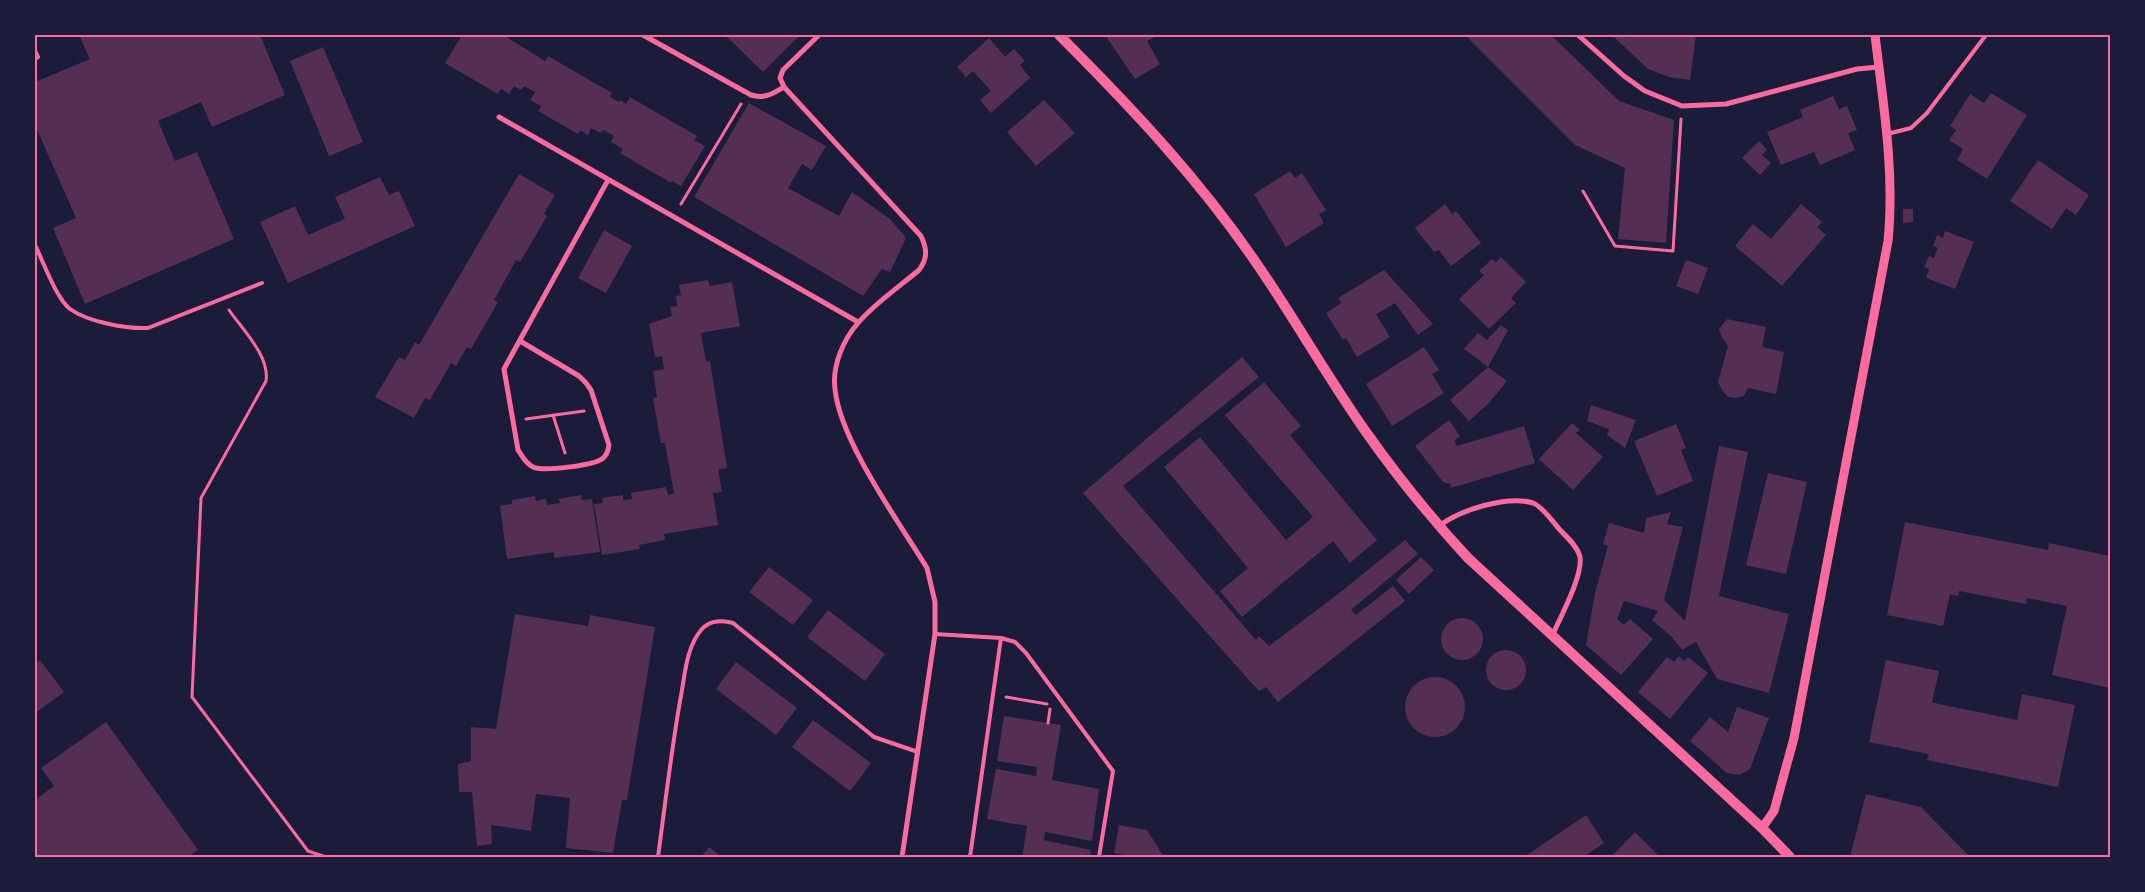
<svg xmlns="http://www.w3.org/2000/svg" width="2145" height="892" viewBox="0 0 2145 892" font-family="'Alegreya Sans',sans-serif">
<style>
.building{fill:#542f53}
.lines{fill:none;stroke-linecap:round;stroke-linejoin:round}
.path{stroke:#ff6b9d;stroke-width:3}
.service{stroke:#ff6b9d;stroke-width:4}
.minor{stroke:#ff6b9d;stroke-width:5}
.tertiary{stroke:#ff6b9d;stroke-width:9}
.secondary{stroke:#ff6b9d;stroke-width:10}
.neatline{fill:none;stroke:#ff6b9d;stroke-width:2}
</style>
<rect width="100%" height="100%" fill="#1b1b3a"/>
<path class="building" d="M 79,35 L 260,35 L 285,95 L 212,127 L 201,102 L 158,121 L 175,161 L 197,152 L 234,239 L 85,304 L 53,228 L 76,218 L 35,125 L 35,82 L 90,59 Z
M 462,35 L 503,35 L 545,61 L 548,56 L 612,93 L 610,97 L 619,102 L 620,100 L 626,104 L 630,97 L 697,136 L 694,140 L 705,146 L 681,186 L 672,181 L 671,183 L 620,153 L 623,149 L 611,142 L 614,136 L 603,130 L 601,133 L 591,128 L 588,135 L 580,130 L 578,134 L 538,111 L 541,106 L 530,100 L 535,92 L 524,86 L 521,90 L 514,86 L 509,94 L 501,89 L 498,94 L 445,63 Z
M 725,35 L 800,35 L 763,72 Z
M 1105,35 L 1158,35 L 1147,41 L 1160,64 L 1135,79 Z
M 1465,35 L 1551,35 L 1619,101 L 1674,120 L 1666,243 L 1618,239 L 1625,168 L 1575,145 Z
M 1612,35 L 1696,35 L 1690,80 L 1669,77 L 1648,69 Z
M 989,38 L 1005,57 L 1014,49 L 1025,61 L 1020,65 L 1030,78 L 991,113 L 980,100 L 991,91 L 973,71 L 966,77 L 957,67 Z
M 323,47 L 363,142 L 329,156 L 290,61 Z
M 1991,93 L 2027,115 L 1987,179 L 1957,160 L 1963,149 L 1949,140 L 1956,130 L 1950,126 L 1970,94 L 1984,103 Z
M 1833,96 L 1839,109 L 1847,106 L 1857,130 L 1848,133 L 1855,150 L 1820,165 L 1814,152 L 1781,165 L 1767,132 L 1803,117 L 1800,110 Z
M 1044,100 L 1075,133 L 1036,166 L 1007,132 Z
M 749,103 L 826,146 L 812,170 L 802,164 L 788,188 L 839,216 L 852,192 L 890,219 L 906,238 L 890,272 L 882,269 L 863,296 L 694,197 Z
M 1759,141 L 1767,150 L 1762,155 L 1771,163 L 1760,175 L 1742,158 Z
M 2038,160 L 2089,195 L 2076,215 L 2066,208 L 2052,229 L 2010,201 Z
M 1290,171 L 1295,178 L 1302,173 L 1326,210 L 1319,214 L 1324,223 L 1286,247 L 1254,194 Z
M 519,174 L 555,195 L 544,214 L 547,216 L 520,262 L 516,260 L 494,300 L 498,302 L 471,349 L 467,347 L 456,366 L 451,363 L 430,400 L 425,398 L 414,418 L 375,397 L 399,357 L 405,360 L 415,342 L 419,345 Z
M 380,177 L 389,195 L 399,191 L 415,226 L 288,283 L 260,222 L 295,206 L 308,235 L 345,219 L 335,197 Z
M 1445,204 L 1452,214 L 1456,211 L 1481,243 L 1451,266 L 1439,250 L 1434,252 L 1415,228 Z
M 1801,204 L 1822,222 L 1817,227 L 1826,235 L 1782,286 L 1735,246 L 1753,224 L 1771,239 Z
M 1903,209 L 1913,209 L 1913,222 L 1903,223 Z
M 604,230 L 632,246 L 606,293 L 578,278 Z
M 1945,231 L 1974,242 L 1955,289 L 1926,278 L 1929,269 L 1924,267 L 1929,256 L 1934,258 L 1938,248 L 1933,246 L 1937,235 L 1943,238 Z
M 1501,257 L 1526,282 L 1511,298 L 1516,303 L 1489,329 L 1459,299 L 1484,275 L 1479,271 L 1492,259 L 1496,262 Z
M 1686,260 L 1708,268 L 1698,294 L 1676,286 Z
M 1384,270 L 1433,324 L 1418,335 L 1395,303 L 1376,314 L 1390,337 L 1357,357 L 1346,338 L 1343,340 L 1326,313 L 1342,303 L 1338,298 Z
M 708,280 L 710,286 L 732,282 L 740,326 L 701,333 L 706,362 L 710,361 L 727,468 L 718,469 L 722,492 L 713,493 L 718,525 L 664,534 L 665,540 L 639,545 L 640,549 L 602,555 L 594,504 L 603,503 L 602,498 L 623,495 L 623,500 L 632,499 L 631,493 L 666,487 L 668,495 L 674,493 L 665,443 L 661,443 L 653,398 L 657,397 L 653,371 L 664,369 L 662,356 L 655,357 L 649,324 L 672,316 L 670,307 L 677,306 L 676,296 L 681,295 L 679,285 Z
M 1727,319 L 1766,327 L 1762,347 L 1784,352 L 1776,394 L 1748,388 L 1744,396 L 1736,398 L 1728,397 L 1722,390 L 1718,382 L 1728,346 L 1722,337 L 1719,329 Z
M 1501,325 L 1508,330 L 1488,367 L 1464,349 L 1478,333 L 1487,340 Z
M 1424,347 L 1439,370 L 1432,374 L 1444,393 L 1392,426 L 1366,384 Z
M 1242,357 L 1259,377 L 1123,486 L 1256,640 L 1259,636 L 1269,646 L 1338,594 L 1405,540 L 1418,554 L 1351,610 L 1356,615 L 1393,586 L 1405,601 L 1278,702 L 1266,687 L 1259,691 L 1232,661 L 1083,493 Z
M 1488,367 L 1507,381 L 1489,403 L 1469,421 L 1450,400 Z
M 1264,382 L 1301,426 L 1290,435 L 1377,540 L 1350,563 L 1333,541 L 1242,617 L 1220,591 L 1248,568 L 1164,467 L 1200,437 L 1286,540 L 1313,517 L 1225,415 Z
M 1591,405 L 1636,420 L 1625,448 L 1607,435 L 1609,429 L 1587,421 Z
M 1449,420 L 1460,436 L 1454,441 L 1457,446 L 1524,426 L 1535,463 L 1451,488 L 1450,484 L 1443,482 L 1415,446 Z
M 1572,423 L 1580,430 L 1576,433 L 1603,457 L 1573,490 L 1539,459 Z
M 1676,424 L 1686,448 L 1681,450 L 1693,481 L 1657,496 L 1634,441 Z
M 1719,446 L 1748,452 L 1719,596 L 1789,614 L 1769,693 L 1717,679 L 1696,642 L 1682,650 L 1672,637 L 1652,620 L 1658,611 L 1624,601 L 1617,619 L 1624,625 L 1630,619 L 1653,639 L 1621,675 L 1586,645 L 1595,593 L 1608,546 L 1603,544 L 1609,523 L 1644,533 L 1646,518 L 1671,512 L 1667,524 L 1683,527 L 1664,600 L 1685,621 Z
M 1768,473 L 1807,482 L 1786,574 L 1746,565 Z
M 581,495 L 582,500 L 592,499 L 600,552 L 554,558 L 554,552 L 507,559 L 500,506 L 512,504 L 512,500 L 535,496 L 536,501 L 546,499 L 547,505 L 560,503 L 559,499 Z
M 1905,522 L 2048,550 L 2049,543 L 2110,556 L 2110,612 L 2108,622 L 2110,623 L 2110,688 L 2052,675 L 2067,606 L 2027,598 L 2026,604 L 1959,591 L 1958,596 L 1950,594 L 1943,626 L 1887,615 Z
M 1421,557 L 1434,570 L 1409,594 L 1396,580 Z
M 769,567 L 813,600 L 793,625 L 749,592 Z
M 828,610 L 885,654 L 865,681 L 807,637 Z
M 515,614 L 588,626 L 590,615 L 655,627 L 627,800 L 622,800 L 613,853 L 566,848 L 570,798 L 536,794 L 531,831 L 491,825 L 492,844 L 477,846 L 472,792 L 459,792 L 458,764 L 471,761 L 471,727 L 496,729 Z
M1441 639a21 21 0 1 1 42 0a21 21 0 1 1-42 0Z
M1486 670a20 20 0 1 1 40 0a20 20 0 1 1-40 0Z
M 1679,656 L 1684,661 L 1688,657 L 1708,673 L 1670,719 L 1638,692 L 1667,657 L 1674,662 Z
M 40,660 L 64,692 L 35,713 L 35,664 Z
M 1886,660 L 1939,671 L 1932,702 L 1939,704 L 2017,720 L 2022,694 L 2075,705 L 2058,787 L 1927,760 L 1929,754 L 1869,742 Z
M 736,662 L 797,708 L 776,735 L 716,689 Z
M1405 707a30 30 0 1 1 60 0a30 30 0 1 1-60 0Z
M 1737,707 L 1769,718 L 1750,769 L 1740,775 L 1727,773 L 1690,741 L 1710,717 L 1728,732 Z
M 1004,716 L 1061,725 L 1052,780 L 1099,789 L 1092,841 L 1045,832 L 1044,840 L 1091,850 L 1090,857 L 1022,857 L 1027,826 L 987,819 L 996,769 L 1036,776 L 1037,767 L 997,761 Z
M 813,720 L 871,763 L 850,791 L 792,747 Z
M 106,722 L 198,850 L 188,857 L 35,857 L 35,800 L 54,786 L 41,768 Z
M 1866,794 L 1921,807 L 1970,857 L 1850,857 Z
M 1586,815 L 1604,843 L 1583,857 L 1524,857 Z
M 1119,825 L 1147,830 L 1164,857 L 1133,857 L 1114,853 Z
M 1635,832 L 1660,857 L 1611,857 Z
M 709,847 L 722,857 L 701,857 Z"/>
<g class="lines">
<path class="path" d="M 1583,191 L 1615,246 L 1673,251 L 1681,119
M 681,204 L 741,104
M 229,310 C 242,329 270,356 266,381 L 201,498 L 192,697 L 308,851 L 326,857
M 553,415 L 565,453
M 526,419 L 584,411
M 1006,697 L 1047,704
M 1048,723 L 1050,709"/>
<path class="service" d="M 35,51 L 38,57 L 35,59
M 1887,134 L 1911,128 L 1927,113 L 1986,35
M 35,245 C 43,261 56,298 70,309 C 88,322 127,329 148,328 L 262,283
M 935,634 L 1001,638 L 1015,642 L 1026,653 L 1113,771 L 1099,857
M 658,857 C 665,805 671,753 680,701 C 685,678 685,648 702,629 C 710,620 723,620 733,623 L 874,737 L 918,752
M 970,857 L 1001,638"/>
<path class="minor" d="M 643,35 L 751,95 C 765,99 772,94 784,87
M 819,35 L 783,70 L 780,78 L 784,87 L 921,236 C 927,249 928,258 919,270 C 899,287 875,303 858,323 C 843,340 832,366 835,389 C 840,441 899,522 927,568 L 935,602 L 935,634 L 902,857
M 1578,35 L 1624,76 L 1645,91 L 1682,106 L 1726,104 L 1857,69 L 1879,67
M 499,117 L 858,322
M 520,341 L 579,376 L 586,383 L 591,390 L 609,445 C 608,451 607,455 602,459 C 593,465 544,472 533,467 C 526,464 522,456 518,450 L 504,369 L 608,180
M 1439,526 C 1460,510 1507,495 1533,503 C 1542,506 1553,522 1560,530 C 1567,537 1578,547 1580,557 C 1583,576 1560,618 1552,636"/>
<path class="tertiary" d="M 1762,828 L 1774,811 L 1794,738 L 1888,241 C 1895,172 1883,103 1875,35"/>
<path class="secondary" d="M 1059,35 C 1132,108 1201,181 1259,267 C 1296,321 1328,378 1366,432 C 1397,476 1431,518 1468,558 L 1762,828 L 1790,857"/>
</g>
<rect width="2145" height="892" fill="none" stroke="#1b1b3a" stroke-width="72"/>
<rect x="36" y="36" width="2073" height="820" class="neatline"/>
</svg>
